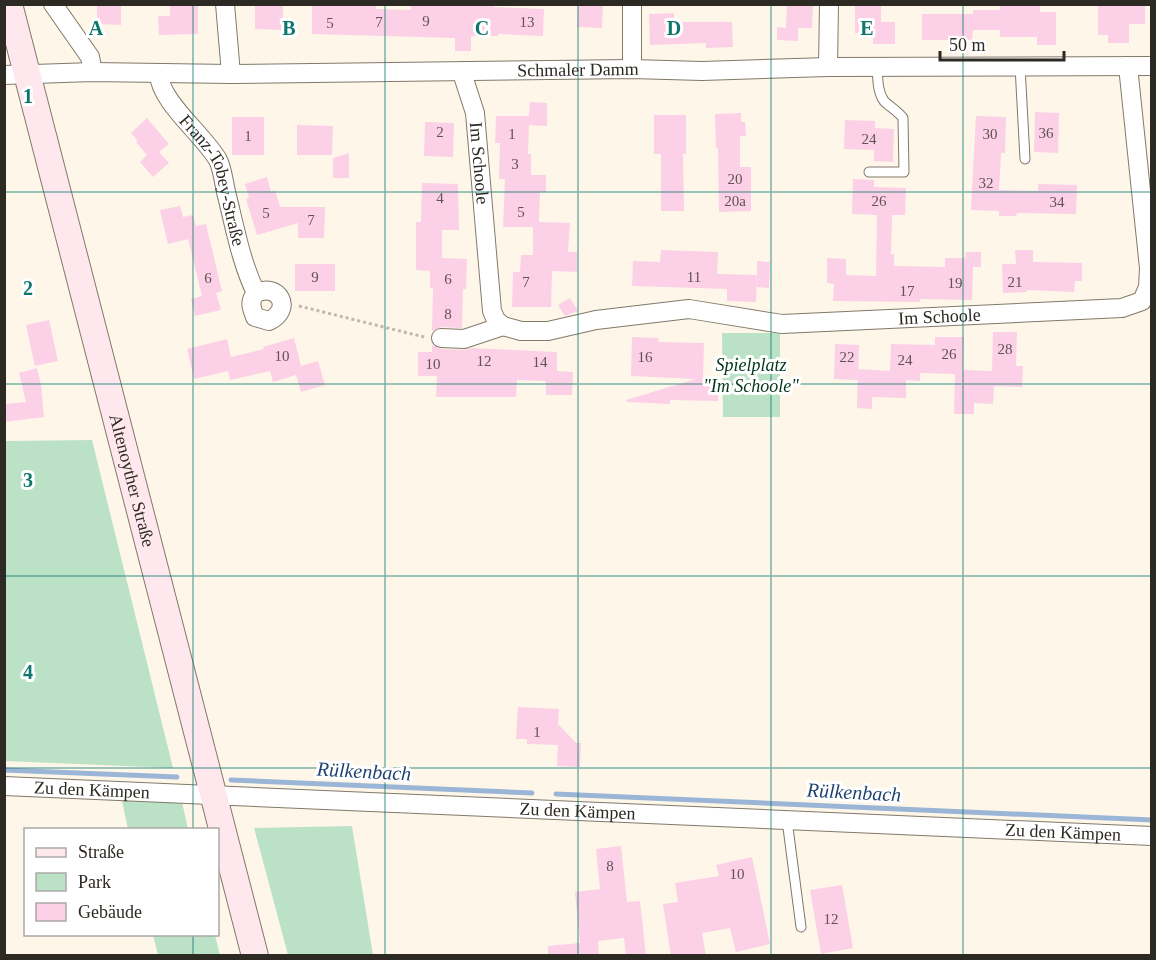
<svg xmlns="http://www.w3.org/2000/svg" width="1156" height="960" viewBox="0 0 1156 960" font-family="Georgia,serif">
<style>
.green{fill:#bbe2c7}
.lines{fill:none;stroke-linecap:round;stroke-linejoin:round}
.stream{stroke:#9bb5d7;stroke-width:5}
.building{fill:#fcd0e6}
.lane-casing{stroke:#81796a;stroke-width:11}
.street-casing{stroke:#81796a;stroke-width:20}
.secondary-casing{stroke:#81796a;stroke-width:28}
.path{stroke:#bfb9ad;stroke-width:3;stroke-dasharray:3 3;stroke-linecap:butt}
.lane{stroke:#fff;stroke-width:9}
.street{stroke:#fff;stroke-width:18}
.secondary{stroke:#fee8ed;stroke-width:26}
.grid{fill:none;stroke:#0f766e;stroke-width:1.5;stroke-opacity:0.55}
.labels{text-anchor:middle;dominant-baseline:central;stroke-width:6;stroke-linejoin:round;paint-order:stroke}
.number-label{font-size:15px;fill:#615354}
.street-label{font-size:18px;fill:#2d2923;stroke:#fff}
.park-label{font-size:18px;font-style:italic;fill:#03361c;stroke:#fff}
.water-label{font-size:20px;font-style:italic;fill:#1f4370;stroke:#fff}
.grid-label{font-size:20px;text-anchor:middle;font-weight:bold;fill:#0f766e;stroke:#fff;stroke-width:6;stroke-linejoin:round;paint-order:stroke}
</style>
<rect width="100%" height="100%" fill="#fef7e9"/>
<path class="green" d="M 722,333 L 780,333 L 780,417 L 723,417 Z
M 92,440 L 173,768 L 5,761 L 5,441 Z
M 122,801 L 182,802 L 188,829 L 128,829 Z
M 352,826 L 373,955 L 288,955 L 254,828 Z
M 153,935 L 215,935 L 220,955 L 158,955 Z"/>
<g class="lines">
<path class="stream" d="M 4,770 L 177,777
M 231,780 L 532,793
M 556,794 L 1152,820"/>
</g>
<path class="building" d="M 97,4 L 121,4 L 121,25 L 97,24 Z
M 170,4 L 198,4 L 198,34 L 159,35 L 158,16 L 170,16 Z
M 255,4 L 283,4 L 283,30 L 255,29 Z
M 312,4 L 376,4 L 376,9 L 411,10 L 411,4 L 494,4 L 494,7 L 544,9 L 543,36 L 498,34 L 498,36 L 471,36 L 471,51 L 455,51 L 455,38 L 312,34 Z
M 578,4 L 603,4 L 602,28 L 577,27 Z
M 787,4 L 813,4 L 812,28 L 789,28 L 798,28 L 798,41 L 777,40 L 777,27 L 786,28 Z
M 855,4 L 881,4 L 881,22 L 895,22 L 895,44 L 873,44 L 873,33 L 855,33 Z
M 1000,4 L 1040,4 L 1040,12 L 1056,12 L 1056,45 L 1037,45 L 1037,37 L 1000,37 L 1000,30 L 973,30 L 972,40 L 922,40 L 922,14 L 973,14 L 973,10 L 1000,10 Z
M 1098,4 L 1145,4 L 1145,24 L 1129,24 L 1129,43 L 1108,43 L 1108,35 L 1098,35 Z
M 674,13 L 674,22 L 732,22 L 733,47 L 706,48 L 706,43 L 650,45 L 649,14 Z
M 530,102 L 547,103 L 547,126 L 529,125 L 528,154 L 531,154 L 531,175 L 546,175 L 546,192 L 540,192 L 539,222 L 570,223 L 568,252 L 577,252 L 577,272 L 552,271 L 551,307 L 512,307 L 513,272 L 520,272 L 521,255 L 533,255 L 533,227 L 503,227 L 505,179 L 499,179 L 500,143 L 495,143 L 496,116 L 529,116 Z
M 1035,112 L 1059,113 L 1058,153 L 1034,152 Z
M 741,113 L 741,122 L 745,122 L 746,136 L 740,136 L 740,167 L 751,167 L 751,211 L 719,212 L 718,148 L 716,148 L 715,114 Z
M 654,115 L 686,115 L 686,154 L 683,154 L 684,211 L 661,211 L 661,154 L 654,154 Z
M 976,116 L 1006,117 L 1005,153 L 1001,153 L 999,190 L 1038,191 L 1038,184 L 1077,185 L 1076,214 L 1017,213 L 1016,216 L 999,216 L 999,211 L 971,210 Z
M 232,117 L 264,117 L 264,155 L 232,155 Z
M 147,118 L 169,144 L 159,152 L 169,163 L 153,177 L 140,162 L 147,155 L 136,142 L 138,141 L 131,133 Z
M 845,120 L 875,121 L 875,128 L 894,129 L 893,162 L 874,161 L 874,150 L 844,149 Z
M 425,122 L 454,123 L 453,157 L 424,156 Z
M 297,125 L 333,126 L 332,155 L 297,155 Z
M 349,153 L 349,178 L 333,178 L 333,158 Z
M 267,177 L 271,192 L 275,190 L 280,207 L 325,207 L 324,238 L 298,238 L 298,223 L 257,235 L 246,199 L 249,198 L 245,184 Z
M 853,179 L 874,180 L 874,187 L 906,188 L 905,215 L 892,215 L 891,254 L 894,254 L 894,266 L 945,267 L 945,258 L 965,258 L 966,252 L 981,252 L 981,267 L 973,267 L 972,300 L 920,299 L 920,302 L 833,301 L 834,284 L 827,283 L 827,258 L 846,259 L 846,275 L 876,276 L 877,215 L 852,214 Z
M 422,183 L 458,184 L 459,230 L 442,230 L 442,258 L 467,259 L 466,289 L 463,289 L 462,328 L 441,327 L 432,331 L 433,288 L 430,288 L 430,271 L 416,270 L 416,222 L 421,222 Z
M 180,206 L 183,217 L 193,215 L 196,226 L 206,224 L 222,291 L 216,293 L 221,310 L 195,316 L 191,299 L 202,296 L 188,239 L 168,244 L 160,210 Z
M 661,250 L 718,252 L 717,274 L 757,275 L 756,302 L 727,301 L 727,289 L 632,286 L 633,261 L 660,262 Z
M 1015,250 L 1033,250 L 1033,262 L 1082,263 L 1082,281 L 1075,281 L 1074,292 L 1027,290 L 1027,292 L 1003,293 L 1002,264 L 1016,264 Z
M 757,261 L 770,262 L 769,288 L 757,287 Z
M 295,264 L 335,264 L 335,291 L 295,291 Z
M 570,298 L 578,311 L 565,316 L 558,305 Z
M 49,320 L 58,361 L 35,366 L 26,325 Z
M 993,332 L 1017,332 L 1016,366 L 1023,366 L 1022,387 L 994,386 L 993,404 L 974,403 L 974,414 L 954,414 L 955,374 L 920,373 L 920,381 L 906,380 L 906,398 L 872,397 L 872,409 L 857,408 L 858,369 L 890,371 L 891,344 L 935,345 L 935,337 L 964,337 L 963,370 L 992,371 Z
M 632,337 L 659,338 L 658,342 L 704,343 L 703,378 L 719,378 L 718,401 L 670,400 L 670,404 L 627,402 L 626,400 L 696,379 L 631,376 Z
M 294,338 L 301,366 L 318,361 L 325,385 L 301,392 L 296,375 L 273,382 L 270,371 L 230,380 L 228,371 L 194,379 L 187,349 L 227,339 L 231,357 L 264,349 L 263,347 Z
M 835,344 L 859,345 L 858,380 L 834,379 Z
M 432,345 L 441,349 L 464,350 L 472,348 L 557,352 L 557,371 L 573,372 L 572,395 L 546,395 L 546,381 L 517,380 L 516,397 L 436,397 L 437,376 L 418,376 L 418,352 L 432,352 Z
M 37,368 L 41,385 L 44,417 L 4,422 L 4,404 L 26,402 L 19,373 Z
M 518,707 L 559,709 L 558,724 L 576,743 L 581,743 L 580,767 L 557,766 L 558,745 L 527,744 L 527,739 L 516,739 Z
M 621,846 L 627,902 L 640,901 L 646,956 L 626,956 L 624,938 L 598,941 L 599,956 L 548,956 L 548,946 L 580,943 L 575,892 L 600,889 L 596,849 Z
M 752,857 L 770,944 L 736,952 L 730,928 L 702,933 L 706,956 L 671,956 L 663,904 L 678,902 L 675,883 L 719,876 L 716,865 Z
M 842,885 L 853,948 L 821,954 L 810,890 Z"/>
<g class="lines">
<defs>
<path id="lane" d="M 1020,66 L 1025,159
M 869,172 L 904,172 L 903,118 C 898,111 890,107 884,101 C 877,91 878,78 877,67
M 787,820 L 801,927"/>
<g id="street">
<path d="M 53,4 L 90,57 L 93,72"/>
<path d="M 225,4 L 231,74"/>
<path d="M 632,4 L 632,69"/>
<path d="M 828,67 L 829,4"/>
<path id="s1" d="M 465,71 L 464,79 L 475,113 L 492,311 L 496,320 L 503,326 L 521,331 L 548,331 L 596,320 L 689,309 L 782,324 L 1122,308 L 1142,301 L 1148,287 L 1149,268 L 1128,66"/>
<path id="s2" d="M 159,74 C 160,102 203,134 218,160 C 223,170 224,185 227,196 C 235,228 241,262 256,293 C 278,282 294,309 269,321 L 255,317 C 251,307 249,301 256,293"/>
<path id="s3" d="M 4,75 L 93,72 L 231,74 L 632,69 L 702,71 L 828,67 L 1152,66"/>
<path d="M 441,338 L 464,339 L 503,326"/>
<path id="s4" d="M 4,786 L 1152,836"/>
</g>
<g id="secondary">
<path id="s5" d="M 9,4 L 255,956"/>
</g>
</defs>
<use href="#lane" class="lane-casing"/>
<use href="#street" class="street-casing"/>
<use href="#secondary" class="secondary-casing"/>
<path class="path" d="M 299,306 L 424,337"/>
<use href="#lane" class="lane"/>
<use href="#street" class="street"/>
<use href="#secondary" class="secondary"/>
</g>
<path class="grid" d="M 193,4 L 193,830M 385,4 L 385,956M 578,4 L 578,956M 771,4 L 771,956M 963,4 L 963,956M 4,192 L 1152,192M 4,384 L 1152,384M 4,576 L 1152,576M 4,768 L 1152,768M 193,934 L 193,956"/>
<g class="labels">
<g class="number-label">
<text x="426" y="21">9</text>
<text x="379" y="22">7</text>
<text x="527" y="22">13</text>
<text x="330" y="23">5</text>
<text x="440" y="132">2</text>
<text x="1046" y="133">36</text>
<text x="512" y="134">1</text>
<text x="990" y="134">30</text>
<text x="248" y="136">1</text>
<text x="869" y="139">24</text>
<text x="515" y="164">3</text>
<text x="735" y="179">20</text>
<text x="986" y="183">32</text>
<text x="440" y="198">4</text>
<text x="735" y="201">20a</text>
<text x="879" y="201">26</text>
<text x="1057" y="202">34</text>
<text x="521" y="212">5</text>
<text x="266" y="213">5</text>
<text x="311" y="220">7</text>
<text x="315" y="277">9</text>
<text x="694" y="277">11</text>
<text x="208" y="278">6</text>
<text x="448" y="279">6</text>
<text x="526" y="282">7</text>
<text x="1015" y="282">21</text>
<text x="955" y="283">19</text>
<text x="907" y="291">17</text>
<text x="448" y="314">8</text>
<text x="1005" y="349">28</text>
<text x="949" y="354">26</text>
<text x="282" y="356">10</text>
<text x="645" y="357">16</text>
<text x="847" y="357">22</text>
<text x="905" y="360">24</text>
<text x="484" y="361">12</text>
<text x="540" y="362">14</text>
<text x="433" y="364">10</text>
<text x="537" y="732">1</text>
<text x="610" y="866">8</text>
<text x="737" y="874">10</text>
<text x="831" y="919">12</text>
</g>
<g class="street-label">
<text stroke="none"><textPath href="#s3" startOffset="574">Schmaler Damm</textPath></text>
<text stroke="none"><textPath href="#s1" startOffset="94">Im Schoole</textPath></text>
<text stroke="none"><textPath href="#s2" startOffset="122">Franz-Tobey-Straße</textPath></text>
<text stroke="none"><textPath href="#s1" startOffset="702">Im Schoole</textPath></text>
<text stroke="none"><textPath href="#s5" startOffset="492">Altenoyther Straße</textPath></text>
<text stroke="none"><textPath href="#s4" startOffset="88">Zu den Kämpen</textPath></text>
<text stroke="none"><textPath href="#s4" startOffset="574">Zu den Kämpen</textPath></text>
<text stroke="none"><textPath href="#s4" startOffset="1060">Zu den Kämpen</textPath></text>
</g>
<g class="park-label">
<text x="751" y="365">Spielplatz<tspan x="751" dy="21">"Im Schoole"</tspan></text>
</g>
<g class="water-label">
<text transform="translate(364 771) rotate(3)">Rülkenbach</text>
<text transform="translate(854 792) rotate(3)">Rülkenbach</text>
</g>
</g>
<g class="grid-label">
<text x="96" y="35">A</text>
<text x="289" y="35">B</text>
<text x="482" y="35">C</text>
<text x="674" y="35">D</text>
<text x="867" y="35">E</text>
<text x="28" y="103">1</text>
<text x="28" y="295">2</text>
<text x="28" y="487">3</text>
<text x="28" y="679">4</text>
</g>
<rect width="1156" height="960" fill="none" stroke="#2d2923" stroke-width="12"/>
<rect x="24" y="828" width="195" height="108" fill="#ffffff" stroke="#aba9a7" stroke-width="1.5"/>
<rect x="36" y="848" width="30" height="9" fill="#fee8ed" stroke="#aba9a7" stroke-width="1.5"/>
<text x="78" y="858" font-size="18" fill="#2d2923">Straße</text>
<rect x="36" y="873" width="30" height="18" fill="#bbe2c7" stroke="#aba9a7" stroke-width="1.5"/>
<text x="78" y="888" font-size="18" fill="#2d2923">Park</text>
<rect x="36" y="903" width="30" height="18" fill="#fcd0e6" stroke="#aba9a7" stroke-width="1.5"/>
<text x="78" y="918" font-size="18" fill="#2d2923">Gebäude</text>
<path d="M940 51v9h124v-9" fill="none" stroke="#2d2923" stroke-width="3"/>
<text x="949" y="51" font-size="18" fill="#2d2923" stroke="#ffffff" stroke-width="4.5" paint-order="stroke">50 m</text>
</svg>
